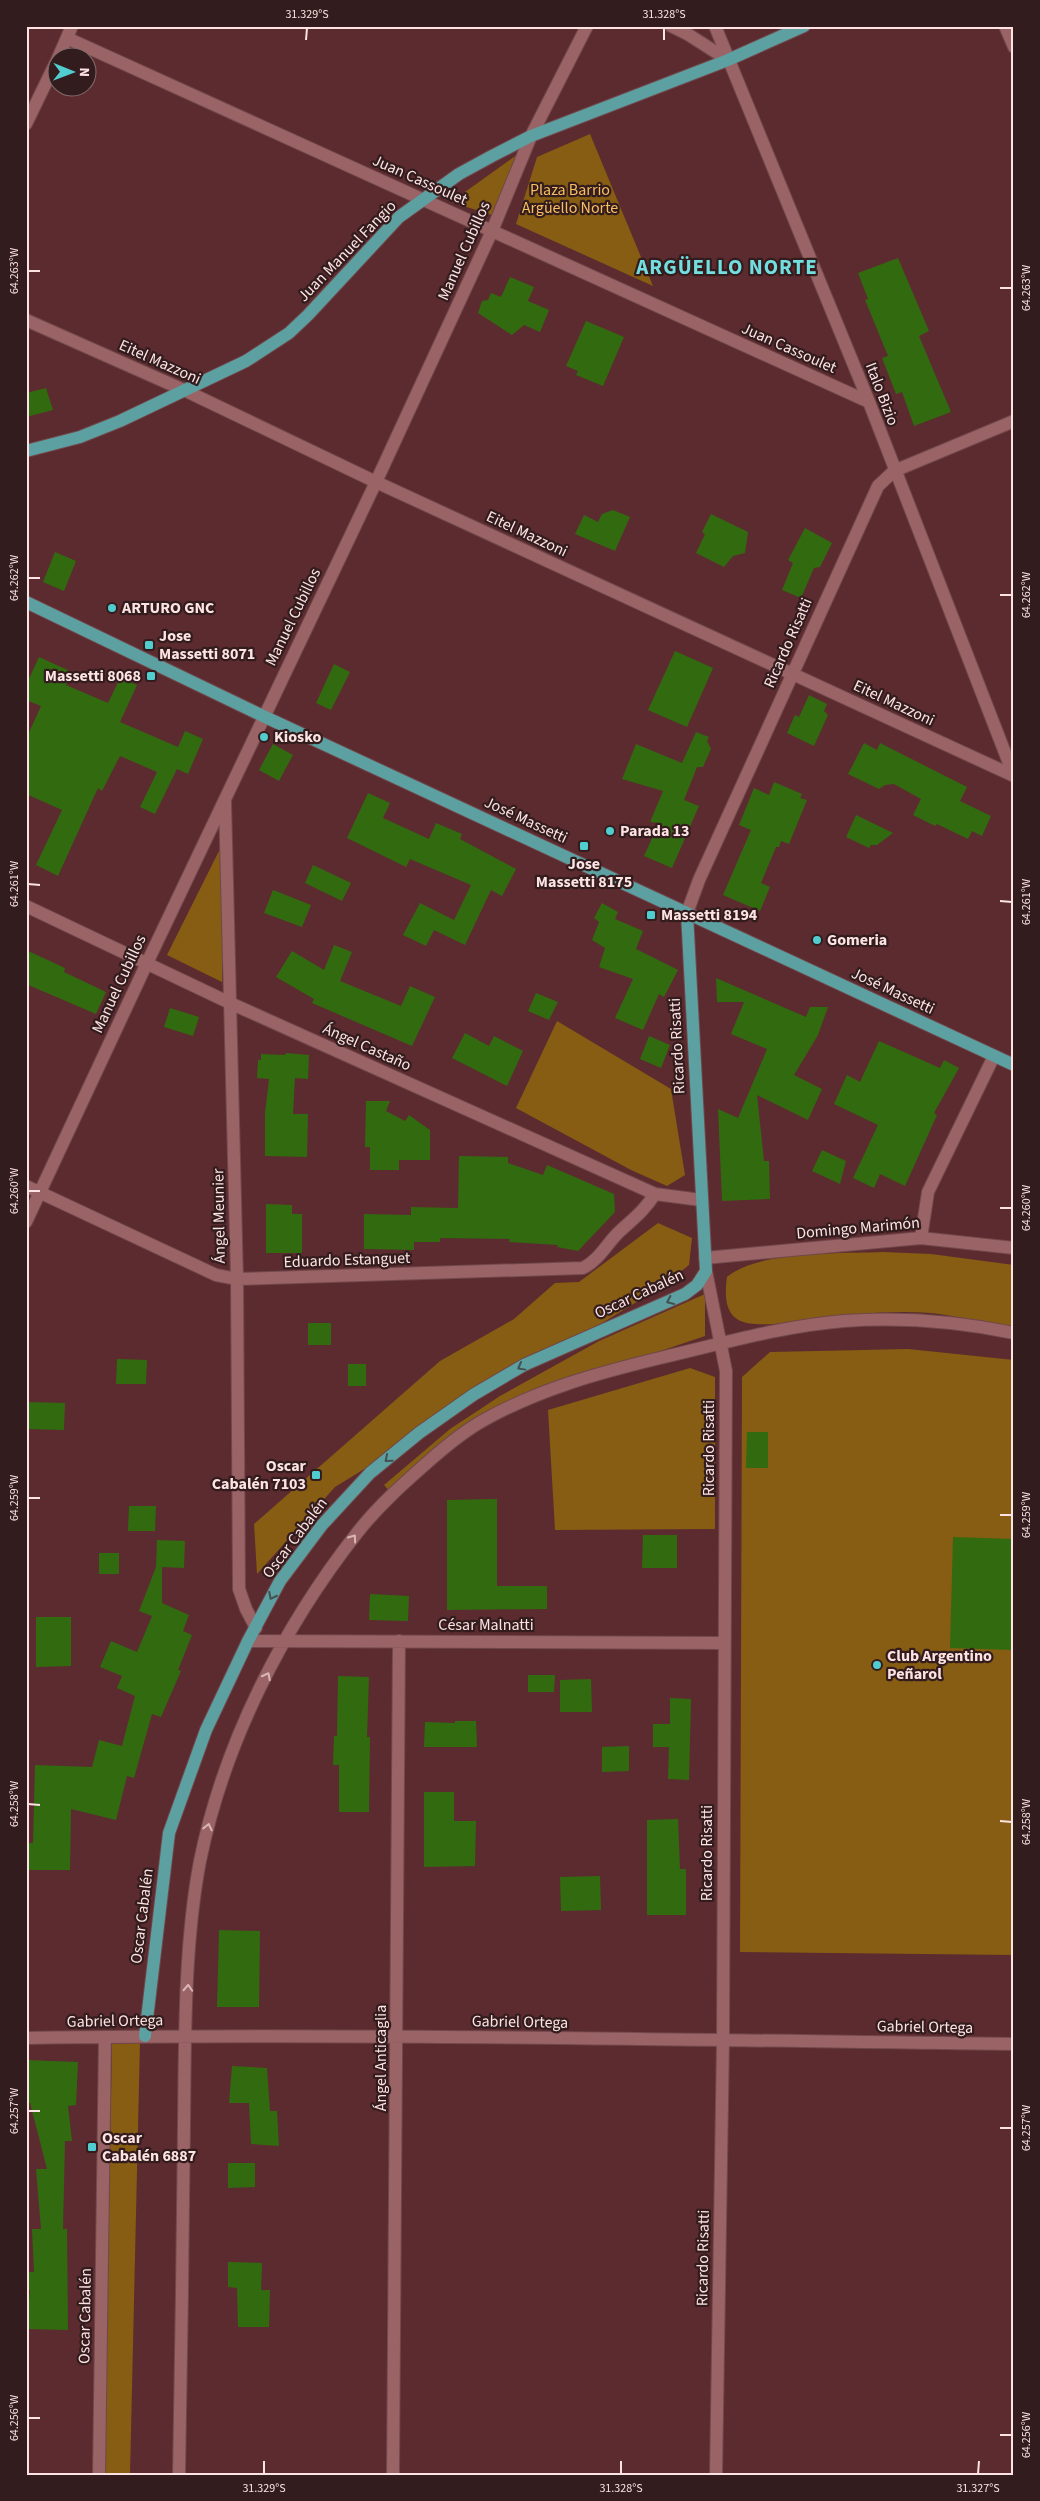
<svg xmlns="http://www.w3.org/2000/svg" width="1040" height="2501" viewBox="0 0 1040 2501" font-family="'Source Sans 3',sans-serif">
<style>
.green{fill:#865d12}
.building{fill:#326a10}
.lines{fill:none;stroke-linecap:round;stroke-linejoin:round}
.minor-casing{stroke:#70484b;stroke-width:14}
.major-casing{stroke:#70484b;stroke-width:14}
.minor{stroke:#9a6365;stroke-width:12}
.major{stroke:#5ca0a2;stroke-width:12}
.oneway{stroke:#435152}
.oneway2{stroke:#dab6b7}
.ticks{fill:none;stroke:#fde3e3;stroke-width:2}
.poi-dot{fill:#52cdcf;stroke:#331c1d;stroke-width:2}
.labels{text-anchor:middle;dominant-baseline:central;stroke-width:4.5;stroke-linejoin:round;paint-order:stroke}
.street-label{font-size:16px;fill:#fde3e3;stroke:#331c1d}
.park-label{font-size:16px;fill:#f8be60;stroke:#331c1d}
.poi-label{font-size:16px;font-weight:bold;fill:#fde3e3;stroke:#331c1d;text-anchor:start}
.district-label{font-size:21px;font-weight:bold;letter-spacing:1px;fill:#72dee0;stroke:#331c1d}
.neatline{fill:none;stroke:#fde3e3;stroke-width:2}
.ticks-label{font-size:12px;text-anchor:middle;fill:#fde3e3}
</style>
<rect width="100%" height="100%" fill="#5c2b2f"/>
<path class="green" d="M 590,134 L 653,286 L 516,224 L 537,157 Z
M 518,154 L 492,215 L 451,202 Z
M 222,845 L 222,982 L 167,955 Z
M 557,1021 L 671,1089 L 685,1175 L 667,1186 L 631,1170 L 516,1108 Z
M 658,1223 L 692,1238 L 689,1265 L 661,1287 L 335,1487 L 257,1574 L 254,1524 L 440,1361 L 514,1319 L 555,1283 L 579,1282 Z
M 883,1252 L 931,1254 L 1014,1265 L 1014,1326 C 986,1324 959,1316 931,1313 C 893,1310 853,1314 816,1319 C 797,1321 753,1330 737,1319 C 724,1311 725,1291 727,1277 C 760,1250 840,1254 883,1252 Z
M 705,1294 L 705,1336 L 507,1403 L 391,1493 L 384,1485 L 450,1429 L 500,1396 L 599,1341 Z
M 908,1349 L 1014,1360 L 1014,1955 L 740,1952 L 742,1377 L 770,1352 Z
M 690,1368 L 715,1377 L 715,1529 L 555,1530 L 548,1410 Z
M 140,2041 L 130,2475 L 104,2475 L 112,2043 Z"/>
<path class="building" d="M 898,258 L 929,331 L 919,336 L 951,412 L 914,426 L 902,392 L 896,394 L 882,358 L 888,356 L 865,300 L 868,299 L 858,273 Z
M 510,277 L 534,287 L 528,301 L 549,310 L 540,332 L 524,325 L 512,335 L 478,313 L 482,301 L 488,300 L 491,293 L 501,297 Z
M 586,321 L 624,337 L 603,386 L 576,375 L 578,371 L 566,366 Z
M 46,388 L 53,410 L 26,417 L 26,393 Z
M 613,510 L 630,517 L 615,551 L 575,534 L 584,515 L 598,522 L 602,514 Z
M 711,514 L 748,532 L 745,553 L 733,556 L 724,567 L 696,553 L 705,534 L 702,532 Z
M 805,528 L 832,543 L 820,567 L 814,568 L 801,598 L 782,590 L 793,563 L 788,560 Z
M 55,552 L 76,561 L 64,591 L 43,582 Z
M 675,651 L 713,668 L 687,727 L 648,710 Z
M 39,657 L 72,672 L 66,685 L 108,703 L 120,678 L 137,685 L 120,722 L 178,747 L 185,731 L 203,739 L 188,774 L 177,769 L 155,814 L 140,807 L 157,772 L 120,756 L 102,791 L 98,788 L 58,876 L 36,865 L 62,810 L 26,794 L 26,739 L 41,706 L 26,700 L 26,685 Z
M 334,664 L 350,672 L 331,710 L 316,703 Z
M 809,695 L 827,704 L 824,711 L 828,715 L 814,746 L 787,733 L 795,715 L 799,717 Z
M 696,732 L 709,737 L 707,741 L 711,749 L 703,767 L 697,767 L 684,800 L 699,806 L 672,868 L 644,856 L 659,823 L 650,822 L 663,791 L 622,779 L 636,744 L 682,763 Z
M 864,743 L 877,750 L 880,743 L 967,787 L 960,801 L 991,816 L 982,836 L 972,831 L 968,839 L 937,824 L 935,826 L 913,815 L 921,799 L 894,784 L 885,785 L 879,789 L 848,774 Z
M 273,744 L 293,755 L 279,781 L 259,770 Z
M 774,782 L 802,794 L 800,798 L 807,800 L 789,844 L 781,841 L 779,847 L 776,847 L 761,883 L 770,887 L 760,911 L 723,895 L 751,830 L 739,825 L 754,788 L 769,795 Z
M 368,793 L 390,803 L 383,818 L 429,839 L 436,823 L 462,834 L 460,839 L 516,869 L 502,896 L 491,890 L 465,945 L 434,930 L 426,946 L 403,935 L 420,903 L 454,920 L 471,885 L 410,859 L 406,867 L 347,838 Z
M 856,815 L 893,833 L 877,845 L 871,845 L 869,848 L 846,837 Z
M 313,865 L 351,883 L 342,901 L 305,883 Z
M 273,890 L 311,905 L 302,927 L 264,913 Z
M 602,903 L 618,912 L 615,919 L 643,931 L 636,949 L 678,970 L 664,997 L 659,994 L 643,1030 L 615,1018 L 633,979 L 599,967 L 605,948 L 592,940 L 599,922 L 594,918 Z
M 334,945 L 352,952 L 340,981 L 401,1006 L 410,986 L 435,997 L 412,1046 L 312,1003 L 314,999 L 276,977 L 292,951 L 324,970 Z
M 26,950 L 65,968 L 64,972 L 106,992 L 96,1014 L 26,984 Z
M 716,978 L 806,1017 L 810,1007 L 828,1007 L 818,1035 L 794,1075 L 822,1089 L 808,1120 L 757,1095 L 764,1161 L 769,1161 L 770,1199 L 722,1201 L 718,1109 L 738,1118 L 767,1049 L 731,1034 L 744,1002 L 717,1002 Z
M 536,993 L 558,1002 L 549,1020 L 528,1011 Z
M 170,1008 L 199,1017 L 193,1036 L 164,1027 Z
M 465,1033 L 489,1046 L 494,1036 L 523,1051 L 507,1086 L 452,1058 Z
M 649,1036 L 670,1045 L 661,1068 L 640,1059 Z
M 879,1041 L 940,1068 L 944,1060 L 959,1068 L 934,1113 L 937,1115 L 905,1186 L 880,1174 L 874,1188 L 853,1178 L 878,1125 L 834,1104 L 847,1075 L 860,1082 Z
M 286,1053 L 309,1055 L 308,1079 L 295,1078 L 293,1114 L 308,1114 L 307,1157 L 265,1156 L 265,1113 L 269,1079 L 257,1078 L 258,1060 L 261,1060 L 261,1054 L 285,1055 Z
M 366,1101 L 390,1101 L 386,1111 L 405,1121 L 409,1115 L 430,1130 L 430,1160 L 399,1160 L 399,1170 L 370,1170 L 370,1147 L 365,1147 Z
M 822,1150 L 846,1161 L 840,1184 L 812,1171 Z
M 459,1156 L 508,1157 L 508,1163 L 543,1175 L 547,1165 L 614,1194 L 615,1212 L 578,1251 L 557,1247 L 558,1245 L 509,1242 L 510,1239 L 440,1238 L 440,1242 L 414,1242 L 414,1250 L 364,1249 L 364,1214 L 411,1215 L 411,1207 L 458,1208 Z
M 266,1204 L 292,1205 L 292,1214 L 302,1214 L 302,1253 L 266,1253 Z
M 308,1323 L 331,1323 L 331,1345 L 308,1345 Z
M 117,1359 L 147,1360 L 146,1384 L 116,1384 Z
M 348,1364 L 366,1364 L 366,1386 L 348,1386 Z
M 26,1402 L 65,1403 L 64,1430 L 26,1429 Z
M 747,1432 L 768,1432 L 768,1468 L 746,1468 Z
M 497,1499 L 497,1586 L 547,1586 L 547,1609 L 447,1610 L 447,1500 Z
M 129,1506 L 156,1506 L 155,1531 L 128,1531 Z
M 643,1535 L 677,1535 L 677,1568 L 642,1568 Z
M 953,1537 L 1014,1539 L 1014,1650 L 950,1648 Z
M 157,1540 L 185,1541 L 184,1568 L 162,1567 L 162,1603 L 189,1615 L 183,1631 L 192,1635 L 178,1670 L 181,1671 L 161,1717 L 152,1714 L 134,1778 L 127,1776 L 116,1820 L 71,1809 L 70,1870 L 29,1870 L 29,1843 L 33,1843 L 35,1765 L 92,1767 L 99,1740 L 122,1746 L 135,1696 L 117,1688 L 122,1676 L 100,1667 L 111,1641 L 137,1652 L 152,1616 L 139,1611 L 156,1567 Z
M 99,1553 L 119,1553 L 119,1574 L 99,1574 Z
M 370,1594 L 409,1596 L 408,1621 L 369,1620 Z
M 36,1617 L 71,1617 L 71,1666 L 36,1667 Z
M 528,1675 L 555,1675 L 554,1692 L 528,1692 Z
M 338,1676 L 369,1677 L 367,1737 L 370,1737 L 369,1812 L 339,1812 L 339,1765 L 333,1765 L 334,1736 L 337,1736 Z
M 591,1679 L 592,1712 L 560,1712 L 560,1680 Z
M 670,1698 L 691,1699 L 689,1780 L 668,1779 L 669,1747 L 653,1747 L 653,1724 L 670,1724 Z
M 455,1721 L 476,1721 L 477,1747 L 424,1747 L 425,1722 L 455,1723 Z
M 629,1746 L 629,1771 L 602,1772 L 602,1747 Z
M 424,1792 L 454,1792 L 454,1821 L 476,1821 L 475,1866 L 424,1867 Z
M 678,1819 L 680,1869 L 686,1869 L 686,1915 L 647,1915 L 647,1820 Z
M 600,1876 L 601,1910 L 561,1911 L 560,1877 Z
M 219,1930 L 260,1931 L 259,2007 L 217,2007 Z
M 26,2060 L 78,2062 L 76,2105 L 68,2106 L 72,2141 L 65,2141 L 63,2229 L 67,2229 L 68,2330 L 26,2329 L 30,2290 L 26,2290 L 26,2272 L 34,2272 L 32,2229 L 41,2229 L 36,2169 L 47,2169 L 30,2103 L 26,2103 Z
M 232,2066 L 267,2068 L 270,2111 L 277,2111 L 279,2146 L 251,2144 L 249,2103 L 229,2103 Z
M 228,2163 L 255,2163 L 255,2187 L 228,2188 Z
M 228,2262 L 262,2263 L 261,2290 L 270,2290 L 269,2327 L 238,2327 L 237,2288 L 228,2287 Z"/>
<g class="lines">
<defs>
<path id="minor" d="M 671,26 L 689,35 L 728,60
M 715,26 L 869,402 L 1014,776
M 1005,26 L 1014,47
M 67,38 L 869,402
M 58,58 L 72,26
M 26,124 L 58,58
M 26,320 L 186,391 L 376,482 L 1014,776
M 225,801 L 237,1279 L 239,1589 L 246,1609 L 256,1628
M 26,906 L 230,1003 L 655,1194 L 701,1200
M 687,913 L 699,880 L 878,486 L 894,471 L 1014,421
M 26,1186 L 216,1275 L 237,1279 L 583,1268 C 599,1260 606,1245 618,1233 C 633,1219 644,1211 655,1194
M 26,1222 L 147,963 L 376,482 L 492,231 L 531,136 L 587,26
M 921,1238 L 928,1192 L 994,1056
M 705,1258 L 921,1238 L 1014,1248
M 706,1271 L 726,1371 L 723,2040 L 716,2475
M 248,1641 L 724,1643
M 26,2038 C 355,2033 685,2040 1014,2044
M 99,2475 L 105,2037
M 179,2475 C 181,2358 183,2242 184,2125 C 185,2040 184,1945 200,1861 C 224,1743 283,1627 357,1533 C 378,1506 404,1483 429,1461 C 446,1446 464,1431 484,1420 C 540,1389 598,1373 660,1358 C 720,1344 782,1326 844,1321 C 899,1317 960,1322 1014,1333
M 393,2475 L 399,1641"/>
<path id="major" d="M 26,451 L 80,437 L 120,421 L 246,361 L 289,333 L 308,315 L 399,217 L 459,174 L 492,156 L 531,136 L 728,60 L 804,26
M 26,602 L 263,716 L 1014,1065
M 145,2036 L 169,1833 L 206,1730 L 248,1641 L 280,1581 L 322,1525 L 370,1473 L 419,1433 L 473,1395 L 524,1365 L 685,1294 L 697,1285 L 706,1271 L 687,913"/>
</defs>
<use href="#minor" class="minor-casing"/>
<use href="#major" class="major-casing"/>
<use href="#minor" class="minor"/>
<use href="#major" class="major"/>
</g>
<defs><path id="oneway-chevron" d="M-2-3.5L2.5 0L-2 3.5" fill="none" stroke-width="1.6" stroke-linecap="round" stroke-linejoin="round" transform="scale(1.25)"/></defs>
<g class="oneway">
<use href="#oneway-chevron" transform="translate(670 1301) rotate(155)"/>
<use href="#oneway-chevron" transform="translate(521 1367) rotate(151)"/>
<use href="#oneway-chevron" transform="translate(388 1459) rotate(140)"/>
<use href="#oneway-chevron" transform="translate(272 1596) rotate(117)"/>
</g>
<g class="oneway2">
<use href="#oneway-chevron" transform="translate(353 1538) rotate(-55)"/>
<use href="#oneway-chevron" transform="translate(267 1676) rotate(-63)"/>
<use href="#oneway-chevron" transform="translate(208 1827) rotate(-77)"/>
<use href="#oneway-chevron" transform="translate(188 1988) rotate(-87)"/>
</g>
<path class="ticks" d="M 306,40 L 307,28M 664,40 L 664,28M 28,271 L 40,271M 1000,288 L 1012,288M 28,578 L 40,578M 1000,595 L 1012,595M 28,884 L 40,885M 1000,901 L 1012,902M 28,1191 L 40,1191M 1000,1208 L 1012,1208M 28,1498 L 40,1498M 1000,1515 L 1012,1515M 28,1804 L 40,1805M 1000,1821 L 1012,1822M 28,2111 L 40,2111M 1000,2128 L 1012,2128M 28,2418 L 40,2418M 1000,2435 L 1012,2435M 264,2474 L 264,2461M 621,2474 L 621,2461M 978,2474 L 979,2461"/>
<g class="poi-dot">
<circle cx="112" cy="608" r="5"/>
<rect x="144" y="640" width="10" height="10" rx="2.5"/>
<rect x="146" y="671" width="10" height="10" rx="2.5"/>
<circle cx="264" cy="737" r="5"/>
<circle cx="610" cy="831" r="5"/>
<rect x="579" y="841" width="10" height="10" rx="2.5"/>
<rect x="646" y="910" width="10" height="10" rx="2.5"/>
<circle cx="817" cy="940" r="5"/>
<rect x="311" y="1470" width="10" height="10" rx="2.5"/>
<circle cx="877" cy="1665" r="5"/>
<rect x="87" y="2142" width="10" height="10" rx="2.5"/>
</g>
<g class="labels">
<g class="street-label">
<text transform="translate(420 180) rotate(24)">Juan Cassoulet</text>
<text transform="translate(347 251) rotate(-46)">Juan Manuel Fangio</text>
<text transform="translate(464 251) rotate(-66)">Manuel Cubillos</text>
<text transform="translate(789 348) rotate(24)">Juan Cassoulet</text>
<text transform="translate(160 362) rotate(24)">Eitel Mazzoni</text>
<text transform="translate(882 394) rotate(69)">Italo Bizio</text>
<text transform="translate(527 534) rotate(25)">Eitel Mazzoni</text>
<text transform="translate(293 617) rotate(-64)">Manuel Cubillos</text>
<text transform="translate(788 643) rotate(-66)">Ricardo Risatti</text>
<text transform="translate(894 703) rotate(25)">Eitel Mazzoni</text>
<text transform="translate(526 820) rotate(25)">José Massetti</text>
<text transform="translate(119 984) rotate(-65)">Manuel Cubillos</text>
<text transform="translate(893 991) rotate(25)">José Massetti</text>
<text transform="translate(677 1046) rotate(-93)">Ricardo Risatti</text>
<text transform="translate(367 1047) rotate(24)">Ángel Castaño</text>
<text transform="translate(219 1216) rotate(-91)">Ángel Meunier</text>
<text transform="translate(858 1228) rotate(-5)">Domingo Marimón</text>
<text transform="translate(347 1260) rotate(-2)">Eduardo Estanguet</text>
<text transform="translate(639 1294) rotate(-25)">Oscar Cabalén</text>
<text transform="translate(709 1448) rotate(-90)">Ricardo Risatti</text>
<text transform="translate(295 1538) rotate(-53)">Oscar Cabalén</text>
<text x="486" y="1625">César Malnatti</text>
<text transform="translate(707 1853) rotate(-90)">Ricardo Risatti</text>
<text transform="translate(142 1916) rotate(-83)">Oscar Cabalén</text>
<text transform="translate(115 2021) rotate(-1)">Gabriel Ortega</text>
<text transform="translate(520 2022) rotate(1)">Gabriel Ortega</text>
<text transform="translate(925 2027) rotate(1)">Gabriel Ortega</text>
<text transform="translate(381 2058) rotate(-90)">Ángel Anticaglia</text>
<text transform="translate(703 2258) rotate(-89)">Ricardo Risatti</text>
<text transform="translate(85 2316) rotate(-89)">Oscar Cabalén</text>
</g>
<g class="park-label">
<text x="570" y="190">Plaza Barrio<tspan x="570" dy="18">Argüello Norte</tspan></text>
</g>
<g class="poi-label">
<text x="122" y="608">ARTURO GNC</text>
<text x="159" y="636">Jose<tspan x="159" dy="18">Massetti 8071</tspan></text>
<text x="141" y="676" text-anchor="end">Massetti 8068</text>
<text x="274" y="737">Kiosko</text>
<text x="620" y="831">Parada 13</text>
<text x="584" y="864" text-anchor="middle">Jose<tspan x="584" dy="18">Massetti 8175</tspan></text>
<text x="661" y="915">Massetti 8194</text>
<text x="827" y="940">Gomeria</text>
<text x="306" y="1466" text-anchor="end">Oscar<tspan x="306" dy="18">Cabalén 7103</tspan></text>
<text x="887" y="1656">Club Argentino<tspan x="887" dy="18">Peñarol</tspan></text>
<text x="102" y="2138">Oscar<tspan x="102" dy="18">Cabalén 6887</tspan></text>
</g>
<g class="district-label">
<text x="727" y="267">ARGÜELLO NORTE</text>
</g>
</g>
<rect width="1040" height="2501" fill="none" stroke="#331c1d" stroke-width="55"/>
<g transform="translate(72 72) rotate(91)"><circle r="24" fill="#331c1d" stroke="#846c6c"/>
<path d="M0-4L9 19L0 12L-9 19Z" fill="#52cdcf"/>
<text y="-8" font-size="14" font-weight="bold" text-anchor="middle" fill="#fde3e3">N</text>
</g>
<rect x="28" y="28" width="984" height="2446" class="neatline"/>
<g class="ticks-label">
<text x="307" y="18">31.329°S</text>
<text x="664" y="18">31.328°S</text>
<text transform="translate(14 271) rotate(-90)" y="4">64.263°W</text>
<text transform="translate(1026 288) rotate(-90)" y="4">64.263°W</text>
<text transform="translate(14 578) rotate(-90)" y="4">64.262°W</text>
<text transform="translate(1026 595) rotate(-90)" y="4">64.262°W</text>
<text transform="translate(14 884) rotate(-90)" y="4">64.261°W</text>
<text transform="translate(1026 902) rotate(-90)" y="4">64.261°W</text>
<text transform="translate(14 1191) rotate(-90)" y="4">64.260°W</text>
<text transform="translate(1026 1208) rotate(-90)" y="4">64.260°W</text>
<text transform="translate(14 1498) rotate(-90)" y="4">64.259°W</text>
<text transform="translate(1026 1515) rotate(-90)" y="4">64.259°W</text>
<text transform="translate(14 1804) rotate(-90)" y="4">64.258°W</text>
<text transform="translate(1026 1822) rotate(-90)" y="4">64.258°W</text>
<text transform="translate(14 2111) rotate(-90)" y="4">64.257°W</text>
<text transform="translate(1026 2128) rotate(-90)" y="4">64.257°W</text>
<text transform="translate(14 2418) rotate(-90)" y="4">64.256°W</text>
<text transform="translate(1026 2435) rotate(-90)" y="4">64.256°W</text>
<text x="264" y="2492">31.329°S</text>
<text x="621" y="2492">31.328°S</text>
<text x="978" y="2492">31.327°S</text>
</g>
</svg>
